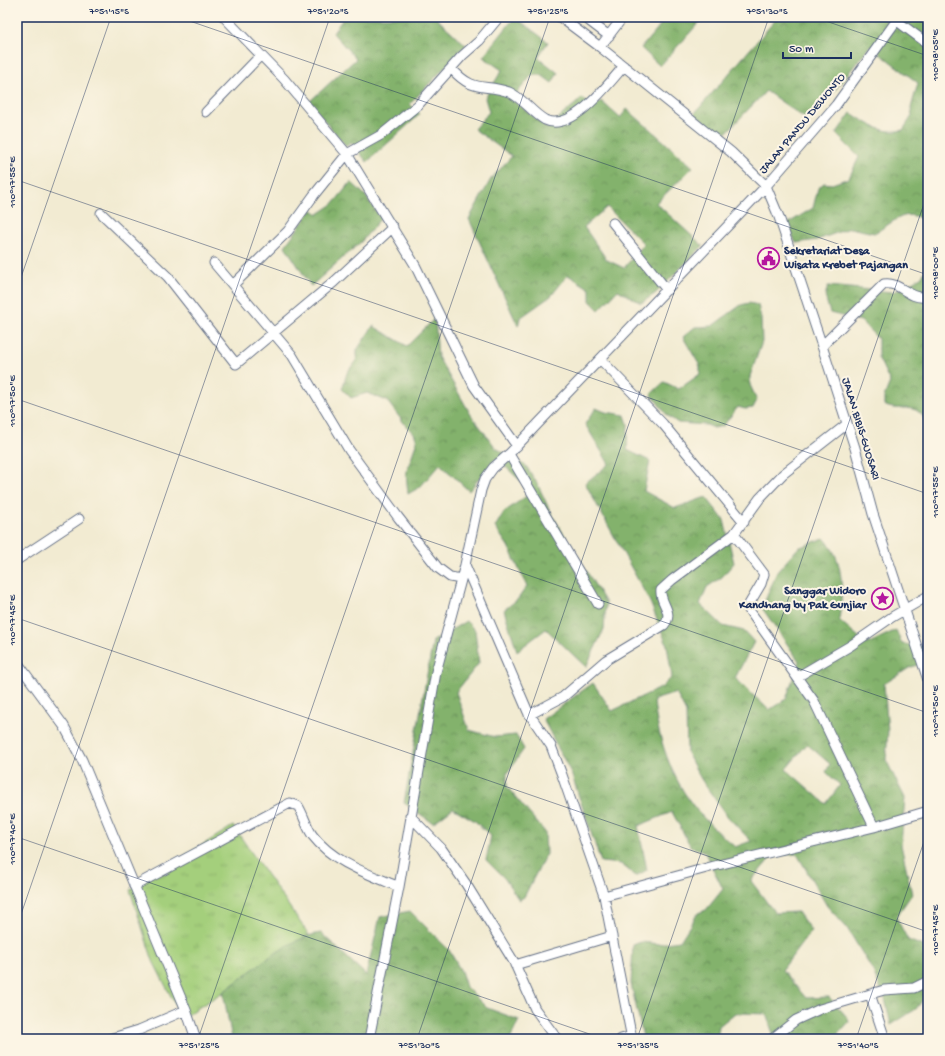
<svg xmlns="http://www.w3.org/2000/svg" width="945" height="1056" viewBox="0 0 945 1056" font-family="'Gochi Hand',sans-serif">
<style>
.grass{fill:url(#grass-tufts);stroke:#607f6d}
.forest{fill:url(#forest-crowns);stroke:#4f7065;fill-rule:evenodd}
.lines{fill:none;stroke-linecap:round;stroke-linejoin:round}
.minor-casing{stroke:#667187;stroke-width:11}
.minor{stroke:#fff;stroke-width:9}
.ticks{fill:none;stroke:#1b2f5e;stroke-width:1;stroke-opacity:0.45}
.labels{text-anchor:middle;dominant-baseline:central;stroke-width:4;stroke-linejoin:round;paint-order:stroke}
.street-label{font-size:12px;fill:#1b2f5e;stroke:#fcf5e5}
.poi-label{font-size:12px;font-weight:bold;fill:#1b2f5e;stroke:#fcf5e5;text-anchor:start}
.neatline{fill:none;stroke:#1b2f5e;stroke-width:1.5}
.ticks-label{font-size:10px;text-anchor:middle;fill:#1b2f5e}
</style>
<defs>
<pattern id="grass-tufts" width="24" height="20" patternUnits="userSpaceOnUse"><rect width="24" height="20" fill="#a4cf7c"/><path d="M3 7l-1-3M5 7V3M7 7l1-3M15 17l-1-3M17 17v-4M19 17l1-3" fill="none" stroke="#8db26e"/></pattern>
<pattern id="forest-crowns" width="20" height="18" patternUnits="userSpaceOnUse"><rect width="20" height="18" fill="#83b26c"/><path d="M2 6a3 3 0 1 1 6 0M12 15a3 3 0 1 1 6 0" fill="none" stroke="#6a915c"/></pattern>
</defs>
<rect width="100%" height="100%" fill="#fcf5e5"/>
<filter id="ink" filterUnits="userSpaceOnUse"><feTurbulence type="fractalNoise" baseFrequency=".025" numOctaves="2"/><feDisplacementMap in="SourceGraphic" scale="8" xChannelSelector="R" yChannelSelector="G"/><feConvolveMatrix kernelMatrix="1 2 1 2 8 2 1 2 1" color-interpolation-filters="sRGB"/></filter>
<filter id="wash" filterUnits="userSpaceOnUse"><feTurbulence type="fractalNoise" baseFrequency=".012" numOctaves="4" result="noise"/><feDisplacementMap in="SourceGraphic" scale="16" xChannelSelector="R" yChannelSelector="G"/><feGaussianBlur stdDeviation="0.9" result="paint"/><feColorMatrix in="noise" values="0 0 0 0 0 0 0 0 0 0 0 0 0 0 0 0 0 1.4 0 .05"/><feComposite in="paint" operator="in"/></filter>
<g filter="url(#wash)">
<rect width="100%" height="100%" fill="#f2ebd2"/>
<path class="grass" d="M 233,826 L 309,935 L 269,958 L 223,992 L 182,1018 L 153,961 L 130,890 Z"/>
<path class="forest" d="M 344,17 L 435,17 L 466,45 L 410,104 L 420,114 L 367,162 L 351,142 L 346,146 L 309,102 L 356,59 L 333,33 Z
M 515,17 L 548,42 L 538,57 L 558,73 L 552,83 L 541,75 L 532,75 L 512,99 L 547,128 L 582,98 L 593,107 L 601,101 L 620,118 L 627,109 L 693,167 L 656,203 L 703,246 L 656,293 L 641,303 L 618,290 L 599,310 L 590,301 L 590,289 L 568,275 L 551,296 L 520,318 L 518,326 L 469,219 L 491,179 L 512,156 L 474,129 L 489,112 L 485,98 L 502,70 L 483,57 ZM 607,207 L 644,244 L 624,268 L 607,260 L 584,227 Z
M 667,17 L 704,17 L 660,66 L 641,48 Z
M 778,17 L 928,17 L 928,223 C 904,205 895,223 874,233 L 850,228 L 817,240 L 796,243 L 787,224 L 813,208 L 818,188 L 824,183 L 832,184 L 849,178 L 859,157 L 836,134 L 851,113 C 867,123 883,135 903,130 L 912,116 L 911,108 L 918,83 L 870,46 L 820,109 L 806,119 L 766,91 L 723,136 L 694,114 Z
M 351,182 L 365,195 L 381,218 L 362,241 L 311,286 L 285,246 L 312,209 L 318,214 L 333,204 Z
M 928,267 L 928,457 C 917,444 933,424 920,413 C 911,404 896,412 884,405 L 884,397 L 890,382 L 878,357 L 878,339 L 861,321 L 830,313 L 825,296 L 828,286 L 893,292 L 921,277 Z
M 749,303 L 758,305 L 761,318 L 762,342 L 750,376 L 750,385 L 757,400 L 753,408 L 745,409 L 738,407 L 723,426 L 714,428 L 707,425 L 678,423 L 667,415 L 651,394 L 664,382 L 679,389 L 700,374 L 700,366 L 683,337 L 695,327 L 712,326 L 741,305 Z
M 435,318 L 438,357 L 471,415 L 496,448 L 526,466 L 537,483 L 552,515 L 606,603 L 604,629 L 586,667 L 546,629 L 517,651 L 504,610 L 518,599 L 527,586 L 508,546 L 495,527 L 504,512 L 528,495 L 522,482 L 496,458 L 469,491 L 440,464 L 420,487 L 408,494 L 406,473 L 417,441 L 414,433 L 407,427 L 387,401 L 367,393 L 351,398 L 342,389 L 347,373 L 357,359 L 357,350 L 373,326 L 407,346 Z
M 596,408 L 605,412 L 625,415 L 628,424 L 627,450 L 650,461 L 644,491 L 675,508 L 706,497 L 724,520 L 734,563 L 722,577 L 707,587 L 700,604 L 723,626 L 744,631 L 754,642 L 735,678 L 769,710 L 786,699 L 799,661 L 762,608 L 777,572 L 798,548 L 824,538 C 845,560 843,592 839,620 L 867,644 L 896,630 L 902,644 L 928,646 L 928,661 L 909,668 L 884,684 L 888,730 L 886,760 L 905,798 L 901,845 L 912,894 L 896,917 L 908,940 L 928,948 L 928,993 L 916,1009 L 891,1025 L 885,999 L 873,971 L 847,928 L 827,906 L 797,854 L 773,855 L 751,881 L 775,913 L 798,912 L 811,931 L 782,970 L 806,998 L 829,997 L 847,1017 L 849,1022 L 833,1039 L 775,1039 L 766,1014 L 735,1013 L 719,1026 L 717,1039 L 643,1037 L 631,984 L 633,945 L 641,942 L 658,944 L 680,941 L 698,913 L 706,910 L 723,889 L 704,851 L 691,847 L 672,812 L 638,826 L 647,870 L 636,876 L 621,864 L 601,862 L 571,773 L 543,719 L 593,683 L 612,711 L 662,687 L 672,677 L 667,645 L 650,602 L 585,483 L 609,464 L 585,424 ZM 676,693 L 686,712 L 687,753 L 701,779 L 726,815 L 751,841 L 735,847 C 724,837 713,828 703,817 C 675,788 657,740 654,700 ZM 807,744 L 830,764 L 826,772 L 840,785 L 826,804 L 786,769 Z
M 466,621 L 475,630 L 479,663 L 456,692 L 469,730 L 495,737 L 516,735 L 524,749 L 507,773 L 507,787 L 545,832 L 546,854 L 524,897 L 519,900 L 505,879 L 486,860 L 491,836 L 475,821 L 453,808 L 433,823 L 404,803 L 433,641 Z
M 410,911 L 449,950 L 461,971 L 466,987 L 487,1008 L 519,1020 L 510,1039 L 232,1039 L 223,992 C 249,973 289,937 321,933 L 366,975 L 380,917 Z"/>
</g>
<g filter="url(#ink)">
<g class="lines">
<defs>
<path id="minor" d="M 224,17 L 284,79 L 347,154 L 415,265 L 474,386 L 517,446
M 560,17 L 600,47 L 731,152 L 766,186 L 779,217 L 822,346 L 855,448 L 873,514 L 928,680
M 584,17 L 609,36
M 897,21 L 928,44
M 600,47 L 623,17
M 451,68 C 474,94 483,83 509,92 C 523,98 532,113 545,120 C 572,133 609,83 624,66
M 206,112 L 260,56
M 101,213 L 168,277 L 236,364 L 334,282 L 393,227
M 613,223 L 667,290
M 214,263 L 292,355 L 349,450 L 398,517 L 438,568 L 450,577 L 461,579
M 233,285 L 288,231 L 314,195 L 347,154 L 381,135 L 418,105 L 462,56 L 479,41 L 499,17
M 822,346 L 884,284 C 899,281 909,299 924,297 L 928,292
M 600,359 L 663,424 L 744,522
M 509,454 L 598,604
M 734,534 L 764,574 L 761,584 L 748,606 L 749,610 L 814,701 L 874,827
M 17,560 L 79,519
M 465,565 L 528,712 L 551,746 L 562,775 L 604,896 L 632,1039
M 17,662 L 64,726 L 82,760 L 186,1010 L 196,1039
M 797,677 L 850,646 L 892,617 L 928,596
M 529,715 L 563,697 L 606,660 L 664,625 C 675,612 659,603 661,590 L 672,580 L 734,534 L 760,498 L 783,474 L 847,424
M 410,816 L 441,848 L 466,884 L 514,962 L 535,1009 L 557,1039
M 134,886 L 290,803 L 298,806 C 304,815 306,827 313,836 C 334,863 369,874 399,887
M 604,896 L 714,866 L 874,827 L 928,811
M 515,965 L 612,936
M 870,994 L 885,1039
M 109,1039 L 139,1030 L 186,1010
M 369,1039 L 399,887 L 436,672 L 465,565 L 481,490 L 485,479 L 493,468 L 509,454 L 766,186 L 836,105 L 899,17
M 621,1039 L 632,1036
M 772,1039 L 796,1020 L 820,1009 L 884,990 L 914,988 L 928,981"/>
</defs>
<use href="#minor" class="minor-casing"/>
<use href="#minor" class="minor"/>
</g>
</g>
<path class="ticks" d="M 178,17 L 928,275M 814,17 L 928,56M 17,180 L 928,494M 17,289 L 111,17M 17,399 L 928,713M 17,618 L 928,932M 17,837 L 604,1039M 17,926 L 330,17M 198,1039 L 550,17M 417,1039 L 769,17M 637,1039 L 928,192M 856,1039 L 928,830"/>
<defs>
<symbol id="civic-ring" viewBox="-11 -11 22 22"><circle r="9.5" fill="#fcf5e5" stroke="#b5179e" stroke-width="1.5"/><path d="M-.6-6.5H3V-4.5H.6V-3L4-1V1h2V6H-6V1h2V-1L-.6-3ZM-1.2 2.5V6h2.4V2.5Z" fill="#b5179e"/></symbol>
<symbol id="sight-ring" viewBox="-11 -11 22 22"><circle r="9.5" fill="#fcf5e5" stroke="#b5179e" stroke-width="1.5"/><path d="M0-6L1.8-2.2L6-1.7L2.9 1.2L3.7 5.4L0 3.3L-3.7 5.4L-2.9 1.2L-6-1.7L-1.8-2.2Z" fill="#b5179e"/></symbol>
</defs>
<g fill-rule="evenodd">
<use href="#civic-ring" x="756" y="246" width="25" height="25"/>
<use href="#sight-ring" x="870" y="586" width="25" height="25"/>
</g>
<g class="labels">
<g class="street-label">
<text transform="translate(803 124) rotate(-50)">JALAN PANDU DEWONTO</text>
<text transform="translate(860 429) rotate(73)">JALAN BIBIS-GUOSARI</text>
</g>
<g class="poi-label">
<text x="784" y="252">Sekretariat Desa<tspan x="784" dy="14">Wisata Krebet Pajangan</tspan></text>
<text x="866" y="592" text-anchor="end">Sanggar Widoro<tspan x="866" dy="14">Kandhang by Pak Gunjiar</tspan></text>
</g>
</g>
<rect width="945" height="1056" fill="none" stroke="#fcf5e5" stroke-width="44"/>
<path d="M783 52v6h68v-6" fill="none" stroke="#1b2f5e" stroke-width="2"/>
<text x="789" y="52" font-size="12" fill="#1b2f5e" stroke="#fcf5e5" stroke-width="3" paint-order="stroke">50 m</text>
<rect x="22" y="22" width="901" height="1012" class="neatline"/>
<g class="ticks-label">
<text x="109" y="14">7°51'15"S</text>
<text x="328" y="14">7°51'20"S</text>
<text x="548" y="14">7°51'25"S</text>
<text x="767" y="14">7°51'30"S</text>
<text transform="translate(934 55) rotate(-90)" y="4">110°18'05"E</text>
<text transform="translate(11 182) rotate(-90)" y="4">110°17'55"E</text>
<text transform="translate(934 273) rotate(-90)" y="4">110°18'00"E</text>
<text transform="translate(11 401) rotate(-90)" y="4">110°17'50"E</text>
<text transform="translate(934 492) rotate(-90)" y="4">110°17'55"E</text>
<text transform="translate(11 620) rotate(-90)" y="4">110°17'45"E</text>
<text transform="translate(934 711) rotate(-90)" y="4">110°17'50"E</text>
<text transform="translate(11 839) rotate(-90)" y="4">110°17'40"E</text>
<text transform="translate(934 930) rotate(-90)" y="4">110°17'45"E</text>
<text x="199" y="1048">7°51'25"S</text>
<text x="419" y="1048">7°51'30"S</text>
<text x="638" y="1048">7°51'35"S</text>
<text x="858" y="1048">7°51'40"S</text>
</g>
</svg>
